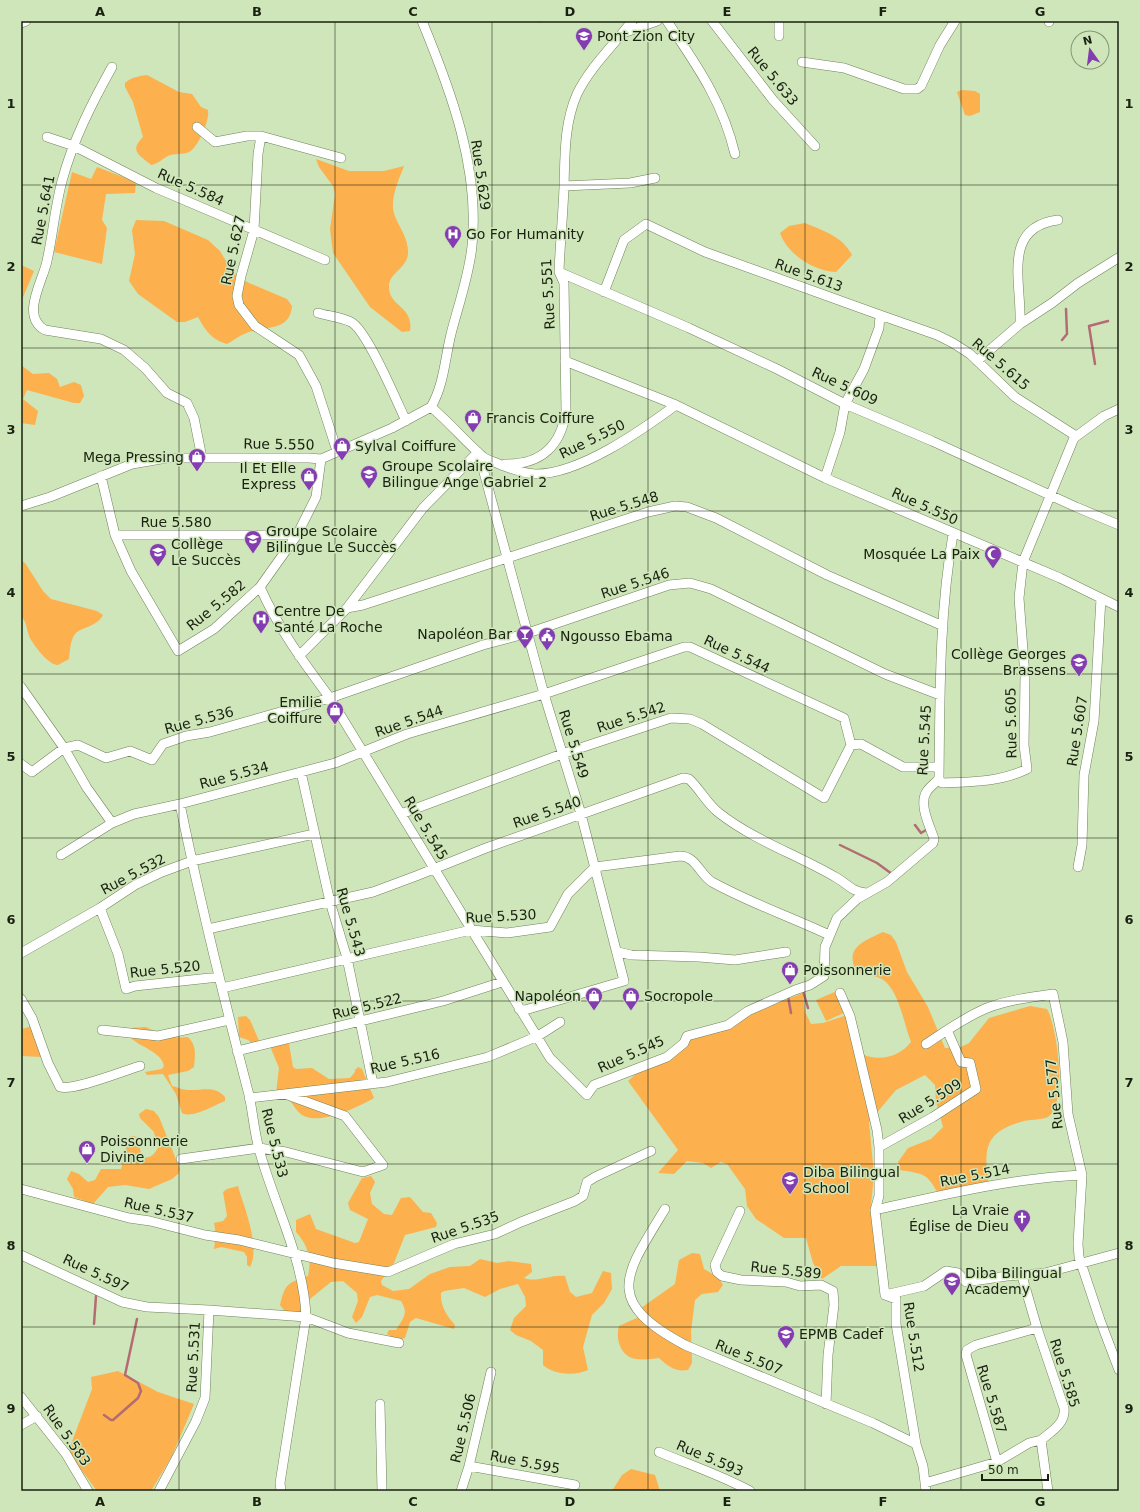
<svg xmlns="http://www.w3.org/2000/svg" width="1140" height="1512" viewBox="0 0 1140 1512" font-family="'DejaVu Sans',sans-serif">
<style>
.green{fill:#fcb04e}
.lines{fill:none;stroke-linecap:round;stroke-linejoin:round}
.stream{stroke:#b46b73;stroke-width:2.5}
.minor-casing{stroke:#6f835a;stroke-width:10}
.minor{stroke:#fff;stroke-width:9}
.grid{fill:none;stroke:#192111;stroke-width:1;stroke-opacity:0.55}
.labels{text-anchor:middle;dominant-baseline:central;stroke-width:3;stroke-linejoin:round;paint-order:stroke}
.poi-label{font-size:14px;fill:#192111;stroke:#cfe6ba;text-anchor:start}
.street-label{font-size:14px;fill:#192111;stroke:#cfe6ba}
.neatline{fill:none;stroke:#192111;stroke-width:1.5}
.grid-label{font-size:13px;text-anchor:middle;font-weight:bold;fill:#192111}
</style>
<rect width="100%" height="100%" fill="#cfe6ba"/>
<path class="green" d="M 147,75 L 179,92 L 192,94 L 201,107 L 208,110 C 210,120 198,148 189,152 C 183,155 174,153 168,156 C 162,159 158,164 151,165 C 139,155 129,151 143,137 L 133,102 L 125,87 L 125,83 C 132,77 139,76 147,75 Z
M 962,90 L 975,91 L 980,94 L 980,112 L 970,116 L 965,115 L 957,92 Z
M 316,159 L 349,171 L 384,171 L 404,166 C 399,179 392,194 393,208 C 394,222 409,235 408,254 C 407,268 388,274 389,287 C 389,307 414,306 410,331 L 402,332 L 370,307 L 333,253 L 330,229 L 335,194 L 333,186 L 319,167 Z
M 97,167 L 136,182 L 135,193 L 106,194 L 102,220 L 107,228 L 102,264 L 54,252 L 72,172 L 91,179 Z
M 136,220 L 164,221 L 208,240 L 220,251 L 233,273 L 249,283 L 287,299 L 292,306 C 290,331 267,326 249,332 C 242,334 234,340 227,344 C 212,340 205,330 198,317 L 185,322 L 177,322 L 138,294 L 129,281 L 135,254 L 132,230 Z
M 805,223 C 824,231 842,236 852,255 L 836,272 C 814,271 788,255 780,233 L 789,226 Z
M 21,265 L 34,271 L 21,302 Z
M 21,365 L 33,374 L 49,373 L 57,379 L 60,387 L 74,382 L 81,385 L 84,396 L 80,403 L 74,403 L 27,390 L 23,399 L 38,411 L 35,425 L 21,423 Z
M 21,560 L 25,563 L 43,591 L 51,599 L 97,611 L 103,615 C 96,628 82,626 75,634 C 70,640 70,652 69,659 L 58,665 C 49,665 36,648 31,640 C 26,632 28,623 21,616 Z
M 883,932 L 891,935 L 896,942 L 907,972 L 928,1007 L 945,1048 L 961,1047 L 969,1043 L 989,1018 L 1030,1006 L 1047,1009 C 1057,1026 1068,1104 1048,1117 C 1042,1120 1032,1119 1024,1121 C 985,1132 983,1147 989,1185 L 984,1191 L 944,1198 C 936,1193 936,1188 930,1181 C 924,1172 910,1172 900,1170 L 898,1162 L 908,1148 L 931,1139 L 943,1127 L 936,1102 L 935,1085 L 925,1075 L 896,1090 L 869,1122 L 874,1175 L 871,1205 L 877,1266 L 841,1266 L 822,1279 L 813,1263 L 806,1238 L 784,1238 L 756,1219 L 747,1206 L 745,1189 L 727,1164 L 721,1162 L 711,1168 L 703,1163 L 687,1161 L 674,1174 L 658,1173 L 678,1150 L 628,1081 L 639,1071 L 676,1054 L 693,1037 L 803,993 L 805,1012 L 811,1024 L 823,1023 L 847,1015 L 862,1054 C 878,1062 900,1057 911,1042 C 904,1024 900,997 887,983 C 879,974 868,977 859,972 C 856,970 853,965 853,962 C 849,945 871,938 883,932 Z
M 21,990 L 39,1023 L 42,1057 L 21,1056 L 21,1029 L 29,1027 L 30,1019 L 21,1007 Z
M 837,991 L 846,1012 L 826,1021 L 816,1000 Z
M 246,1016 L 250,1020 L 260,1043 L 277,1040 L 289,1044 L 293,1067 L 296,1069 L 312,1068 L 329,1079 L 350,1078 L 355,1072 L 355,1070 L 358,1067 L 362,1069 L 374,1098 C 358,1107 320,1126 302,1115 C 296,1111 293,1103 287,1098 C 284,1096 279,1095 276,1093 L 279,1068 L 270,1046 L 254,1045 L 248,1040 L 239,1037 L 238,1017 Z
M 146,1027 C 161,1034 172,1039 188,1037 C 197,1046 195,1055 194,1067 L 188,1071 L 168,1075 L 172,1086 C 177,1087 183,1090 188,1090 C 202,1091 214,1085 225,1097 L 225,1101 C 214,1105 193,1119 182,1113 L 176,1094 L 163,1074 L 147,1075 L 145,1072 L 162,1069 L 164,1066 C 161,1051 139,1047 130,1037 L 130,1028 Z
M 146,1109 L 154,1111 L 159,1117 L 180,1169 L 179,1173 L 172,1179 L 149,1189 L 125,1185 L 108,1187 L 93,1204 L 74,1197 L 73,1189 L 67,1179 L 71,1171 L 79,1174 L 88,1182 L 95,1180 L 101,1169 L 121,1169 L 129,1137 L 133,1136 L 137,1137 L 142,1157 C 151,1159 154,1154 158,1148 L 154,1132 L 140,1118 L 139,1114 Z
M 371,1176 L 375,1182 L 370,1193 L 372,1204 L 384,1214 L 392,1215 L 401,1198 L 410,1197 L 423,1212 L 431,1213 L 437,1223 L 436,1227 L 405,1235 L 394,1263 L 381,1281 L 382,1285 L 393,1291 L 409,1289 L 430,1274 L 450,1267 L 470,1266 L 480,1259 L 497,1263 L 509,1261 L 531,1264 L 532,1272 L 524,1278 C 537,1283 551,1274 565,1276 L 570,1292 L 576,1297 L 592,1293 L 603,1271 L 611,1273 L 612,1289 L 604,1303 L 592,1315 L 583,1347 L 588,1370 C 576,1376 553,1375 543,1365 L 543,1350 L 531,1341 L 516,1335 L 510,1330 L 514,1318 L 526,1306 L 525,1297 L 518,1284 L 500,1289 L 485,1297 L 464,1288 L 444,1291 L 441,1293 C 440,1306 447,1316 455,1325 L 454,1329 L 416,1318 L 410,1322 L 405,1338 L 397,1340 L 387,1334 L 389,1330 L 396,1330 C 403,1319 409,1313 401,1301 L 377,1295 L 370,1297 L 362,1317 L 356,1323 L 352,1317 L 358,1301 L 357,1293 L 343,1281 L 331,1282 L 311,1298 L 301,1312 L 287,1314 L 280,1305 C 285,1283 288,1283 308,1276 C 312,1259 308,1245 296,1232 L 296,1220 L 310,1214 L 316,1229 L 355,1243 L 359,1242 L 368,1219 L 350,1210 L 348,1203 L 362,1178 Z
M 238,1186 C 244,1208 261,1246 250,1267 L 247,1265 L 247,1257 L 244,1252 L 221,1247 L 214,1249 L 216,1235 L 214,1223 L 223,1221 L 227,1216 L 223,1192 L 227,1189 Z
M 692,1253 L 700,1254 L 704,1269 L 718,1277 L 723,1285 L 718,1292 L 702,1294 L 695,1300 L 691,1331 L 692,1363 L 688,1370 C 675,1372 669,1367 659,1358 C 652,1359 644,1360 636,1359 C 621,1357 615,1339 619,1326 L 641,1316 L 641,1308 L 675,1284 L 679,1260 Z
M 118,1371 L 158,1392 L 194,1404 L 172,1456 L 151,1491 L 97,1491 L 68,1452 L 92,1389 L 91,1377 Z
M 631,1469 L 655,1475 L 660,1491 L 612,1491 L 622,1475 Z"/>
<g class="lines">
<path class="stream" d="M 538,21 L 540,21
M 1062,340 L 1067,334 L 1066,309
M 1095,364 L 1089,326 L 1108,321
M 915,825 L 921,833 L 926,830
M 840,845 L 877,863 L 892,874
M 803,991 L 808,1008
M 788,996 L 791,1013
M 94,1324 L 96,1296
M 104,1415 L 111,1420 L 113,1420 L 138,1398 L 141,1391 L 138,1383 L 125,1375 L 137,1319"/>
<defs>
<path id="minor" d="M 422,21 C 451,91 480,169 472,246 C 469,276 458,306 451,334 C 445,358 444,385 431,407
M 667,21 C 697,66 722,100 735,154
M 712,21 L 773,100 L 815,146
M 1049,22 L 1049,21
M 21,23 L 26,21
M 623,33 L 657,21
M 779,36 L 779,21
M 802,62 L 844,68 L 904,89 L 917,89 L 921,86 L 940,45 L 955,21
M 112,67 C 92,103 73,140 62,181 C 55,207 53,234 47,261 C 43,281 20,316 45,330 L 101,339 L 124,350 L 145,368 L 167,393 L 187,403 L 194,418 L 202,458
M 197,127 L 215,142 L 247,136 L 261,136 L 258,154 L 254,230 L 241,276 L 237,296 L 239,305 L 255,326 L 299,355 L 316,386 L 337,451
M 261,136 L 341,158
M 47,137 L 74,146 L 156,188 L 325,260
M 564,186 L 630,183 L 655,178
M 559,272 L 689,328 L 777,369 L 845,404 L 932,441 L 1076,507 L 1119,525
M 604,292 L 624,240 L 646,224 L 705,252 L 880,315 L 879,328 L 864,369 L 845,404 L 840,432 L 825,478
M 318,313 C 328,316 341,317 351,322 C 367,330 397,402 406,421
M 880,315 L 937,335 L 953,343 L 970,354 L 1015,397 L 1076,436
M 1020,324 C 1022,283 1001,227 1058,220
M 565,361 L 676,405
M 977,361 L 1020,324 L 1052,303 L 1078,283 L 1118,258
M 482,456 L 482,465 L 544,694 L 581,814 L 624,981 L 525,1010 L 519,1009
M 321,459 L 316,497 L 297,535 L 260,587 C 278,628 304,663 330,698 L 550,1058 L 587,1095 L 594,1085 L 667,1057 L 684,1043 L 687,1036 L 728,1025 L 748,1011 L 795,990 L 810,985 L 824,976 L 825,947 L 837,918 L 857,899 L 887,882 L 933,843 L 934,839 C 930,826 918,804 927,791 C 930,787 935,783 939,779 C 940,698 939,615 953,534
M 505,464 C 541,465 561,446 566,411 L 564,283 L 559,272 C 560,244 563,215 564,187 C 565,155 564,124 577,94 C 590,67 614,45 632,21
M 101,476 L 115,535 L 297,535
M 21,506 L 50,497 L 132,464 L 167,458 L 309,458 L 321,459 L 392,428 L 431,407 C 449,422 464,440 482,456 C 486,460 495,462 501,465 C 512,469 524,474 536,474 C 580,474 642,430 676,405 L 825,478 L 1060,578 L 1119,607
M 115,535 L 131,571 L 178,651 L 214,629 L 260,587
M 347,608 L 363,605 L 648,512 L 675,506 L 687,507 L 716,518 L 827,575 L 943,626
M 299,656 L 347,608 L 423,508 L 478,452
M 21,687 L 64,748 L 78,745 L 106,758 L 130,751 L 152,760 L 163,744 L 186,736 L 210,732 L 330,698 L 483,645 L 528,633 L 669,585 L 690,583 L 711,589 L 885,674 L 940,695
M 21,764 L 32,772 L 64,748 L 87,788 L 112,823 L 134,814 L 180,804 L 335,763 L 407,734 L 544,694 L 684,647 L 690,647 L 844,718 L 851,745 L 861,744 L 903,767 L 939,767
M 301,772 L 330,902 L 347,958 L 372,1079
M 939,779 L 942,783 C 971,782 1001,782 1027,769 L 1024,745 L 1025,676 L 1019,598 L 1023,562 L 1074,438 L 1104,416 L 1119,409
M 180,804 C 200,902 224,999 249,1095 C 253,1113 254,1131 259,1149 C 274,1205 304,1259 306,1317 L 280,1483 L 281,1491
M 401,814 L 562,754 L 671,718 L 690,719 L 702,724 L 824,798 L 851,745
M 61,855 L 112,823
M 1078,867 L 1082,845 L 1084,775 L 1094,721 L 1101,598
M 100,908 L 118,954 L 126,989 L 135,986 L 219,977
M 208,929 L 373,892 L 416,876 L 486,848 L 683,778 L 689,779 C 700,789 707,804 719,813 C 755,841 798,855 837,878 C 849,885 851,891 866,893
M 618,952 L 631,955 L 699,957 L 735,960 L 786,952
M 21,953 L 100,908 L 135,885 L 162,872 L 192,861 L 314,834
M 222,988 L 471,930 L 507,933 L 550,927 L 568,894 L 595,867 L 680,856 C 696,856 700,875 712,882 C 750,903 791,917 829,935
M 840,993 L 850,1016 L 855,1037 L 877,1130 L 879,1147 L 879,1196 L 875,1210 L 885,1295
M 21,999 L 32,1018 L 48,1063 L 60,1087 C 74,1091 123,1071 140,1066
M 102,1030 L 158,1036 L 229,1020
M 926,1044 C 946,1031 965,1017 987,1008 C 1008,1000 1031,997 1053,994 L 1063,1042 L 1068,1114 L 1082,1175 L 1078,1244 L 1079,1257 L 1100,1320 L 1119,1370
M 237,1051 L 443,1001 L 502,982
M 249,1098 L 387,1082 L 488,1057 L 538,1036 L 560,1022
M 879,1147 L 933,1117 L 976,1089 L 970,1063 L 961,1062 L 947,1030
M 181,1159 L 259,1148 L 286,1152 L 363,1172 L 383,1165 L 345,1116 L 285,1094
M 21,1189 L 129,1218 L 150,1221 L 205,1235 L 239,1240 L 333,1263 L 388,1272 L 454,1244 L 495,1234 L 521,1222 L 575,1201 L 583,1196 L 587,1182 L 595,1177 L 651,1151
M 665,1209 C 624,1276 603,1301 685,1345 L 873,1423 L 916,1444 L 923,1466 L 926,1491
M 875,1210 C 943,1195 1012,1178 1082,1175
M 740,1211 L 715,1265 L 717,1272 L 722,1276 L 741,1280 L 786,1282 L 800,1286 L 821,1285 L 833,1291 L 834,1305 L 828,1355 L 826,1404
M 21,1255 L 122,1302 L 147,1307 L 209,1310
M 1037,1328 L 1064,1408 C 1066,1423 1052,1431 1041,1440
M 21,1397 L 66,1454 L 88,1491
M 380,1404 L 382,1491
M 21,1425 L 37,1416
M 916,1444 L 896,1324 L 896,1299 L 885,1295 L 924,1286 L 946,1271 L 958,1273 L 966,1282 L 1007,1276 L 1045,1273 L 1119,1253
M 659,1452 C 690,1465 721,1475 750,1491
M 997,1462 L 966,1355 L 967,1350 L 976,1345 L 1037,1328 L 1022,1276
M 469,1466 L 575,1485
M 925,1483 L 997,1462 L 1029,1443 L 1041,1440 L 1048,1491
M 159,1491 L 196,1421 L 205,1398 L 209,1310 L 306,1317 L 348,1333 L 399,1343
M 461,1491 L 469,1466 L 491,1372"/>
</defs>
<use href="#minor" class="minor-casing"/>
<use href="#minor" class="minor"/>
</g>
<path class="grid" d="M 179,21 L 179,1491M 335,21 L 335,1491M 492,21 L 492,1491M 648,21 L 648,1491M 805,21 L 805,1491M 961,21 L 961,1491M 21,185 L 1119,185M 21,348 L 1119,348M 21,511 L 1119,511M 21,674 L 1119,674M 21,838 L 1119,838M 21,1001 L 1119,1001M 21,1164 L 1119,1164M 21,1327 L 1119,1327"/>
<defs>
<symbol id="school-pin" viewBox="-11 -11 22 30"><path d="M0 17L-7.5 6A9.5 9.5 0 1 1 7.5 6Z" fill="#843db0" stroke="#cfe6ba"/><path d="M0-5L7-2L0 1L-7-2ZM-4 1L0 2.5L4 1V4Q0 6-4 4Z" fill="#fff"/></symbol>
<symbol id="hospital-pin" viewBox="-11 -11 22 30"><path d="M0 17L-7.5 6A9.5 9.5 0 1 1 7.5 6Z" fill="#843db0" stroke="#cfe6ba"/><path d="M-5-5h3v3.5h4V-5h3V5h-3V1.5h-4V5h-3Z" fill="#fff"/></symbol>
<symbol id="shop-pin" viewBox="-11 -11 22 30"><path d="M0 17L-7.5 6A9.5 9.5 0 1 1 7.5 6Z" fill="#843db0" stroke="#cfe6ba"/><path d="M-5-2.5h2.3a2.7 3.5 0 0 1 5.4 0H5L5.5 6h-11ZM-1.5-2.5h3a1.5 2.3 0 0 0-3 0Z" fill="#fff"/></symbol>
<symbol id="mosque-pin" viewBox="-11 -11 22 30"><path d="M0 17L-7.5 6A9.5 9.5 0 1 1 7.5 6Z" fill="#843db0" stroke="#cfe6ba"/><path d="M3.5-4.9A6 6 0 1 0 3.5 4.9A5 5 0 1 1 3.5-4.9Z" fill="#fff"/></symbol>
<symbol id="bar-pin" viewBox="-11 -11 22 30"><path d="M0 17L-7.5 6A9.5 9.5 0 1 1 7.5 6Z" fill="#843db0" stroke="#cfe6ba"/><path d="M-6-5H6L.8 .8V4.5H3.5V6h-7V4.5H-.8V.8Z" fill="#fff"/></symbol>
<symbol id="civic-pin" viewBox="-11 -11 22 30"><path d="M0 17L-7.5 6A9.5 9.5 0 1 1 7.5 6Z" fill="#843db0" stroke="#cfe6ba"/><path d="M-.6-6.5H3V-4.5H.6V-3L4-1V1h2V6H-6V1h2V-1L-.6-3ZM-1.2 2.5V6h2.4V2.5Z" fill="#fff"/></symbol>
<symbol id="church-pin" viewBox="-11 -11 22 30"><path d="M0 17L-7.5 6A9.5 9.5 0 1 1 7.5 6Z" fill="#843db0" stroke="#cfe6ba"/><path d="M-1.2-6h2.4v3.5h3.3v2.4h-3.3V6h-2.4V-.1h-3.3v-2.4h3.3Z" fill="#fff"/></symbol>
</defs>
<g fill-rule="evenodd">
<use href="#school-pin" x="574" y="26" width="20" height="27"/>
<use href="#hospital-pin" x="443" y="224" width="20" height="27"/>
<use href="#shop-pin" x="463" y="408" width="20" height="27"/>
<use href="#shop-pin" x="332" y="436" width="20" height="27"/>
<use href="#shop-pin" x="187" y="447" width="20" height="27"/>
<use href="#school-pin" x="359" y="464" width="20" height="27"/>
<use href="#shop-pin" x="299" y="466" width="20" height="27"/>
<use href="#school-pin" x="243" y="529" width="20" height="27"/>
<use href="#school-pin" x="148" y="542" width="20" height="27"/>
<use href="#mosque-pin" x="983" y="544" width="20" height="27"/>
<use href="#hospital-pin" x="251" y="609" width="20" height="27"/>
<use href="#bar-pin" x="515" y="624" width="20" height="27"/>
<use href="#civic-pin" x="537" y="626" width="20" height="27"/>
<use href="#school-pin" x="1069" y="652" width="20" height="27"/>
<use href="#shop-pin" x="325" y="700" width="20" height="27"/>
<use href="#shop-pin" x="780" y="960" width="20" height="27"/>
<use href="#shop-pin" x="584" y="986" width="20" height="27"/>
<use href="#shop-pin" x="621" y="986" width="20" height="27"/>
<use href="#shop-pin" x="77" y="1139" width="20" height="27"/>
<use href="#school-pin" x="780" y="1170" width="20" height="27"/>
<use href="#church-pin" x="1012" y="1208" width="20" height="27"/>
<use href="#school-pin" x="942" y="1271" width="20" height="27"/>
<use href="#school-pin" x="776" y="1324" width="20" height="27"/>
</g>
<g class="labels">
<g class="poi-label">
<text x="597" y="36">Pont Zion City</text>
<text x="466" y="234">Go For Humanity</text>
<text x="486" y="418">Francis Coiffure</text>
<text x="355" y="446">Sylval Coiffure</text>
<text x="184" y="457" text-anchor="end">Mega Pressing</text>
<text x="382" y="466">Groupe Scolaire<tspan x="382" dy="16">Bilingue Ange Gabriel 2</tspan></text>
<text x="296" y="468" text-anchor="end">Il Et Elle<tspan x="296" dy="16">Express</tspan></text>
<text x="266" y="531">Groupe Scolaire<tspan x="266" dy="16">Bilingue Le Succès</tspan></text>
<text x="171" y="544">Collège<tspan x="171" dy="16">Le Succès</tspan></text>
<text x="980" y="554" text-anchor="end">Mosquée La Paix</text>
<text x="274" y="611">Centre De<tspan x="274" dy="16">Santé La Roche</tspan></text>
<text x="512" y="634" text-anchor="end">Napoléon Bar</text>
<text x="560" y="636">Ngousso Ebama</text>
<text x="1066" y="654" text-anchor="end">Collège Georges<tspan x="1066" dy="16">Brassens</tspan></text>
<text x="322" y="702" text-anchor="end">Emilie<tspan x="322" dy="16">Coiffure</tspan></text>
<text x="803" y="970">Poissonnerie</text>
<text x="581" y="996" text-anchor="end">Napoléon</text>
<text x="644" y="996">Socropole</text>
<text x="100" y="1141">Poissonnerie<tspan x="100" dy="16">Divine</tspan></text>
<text x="803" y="1172">Diba Bilingual<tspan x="803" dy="16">School</tspan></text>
<text x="1009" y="1210" text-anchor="end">La Vraie<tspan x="1009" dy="16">Église de Dieu</tspan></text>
<text x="965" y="1273">Diba Bilingual<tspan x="965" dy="16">Academy</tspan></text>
<text x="799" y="1334">EPMB Cadef</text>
</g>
<g class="street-label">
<text transform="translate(773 76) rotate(51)">Rue 5.633</text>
<text transform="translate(481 175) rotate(82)">Rue 5.629</text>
<text transform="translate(191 187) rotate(24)">Rue 5.584</text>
<text transform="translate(43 210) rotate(-79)">Rue 5.641</text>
<text transform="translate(233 250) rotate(-78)">Rue 5.627</text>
<text transform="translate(809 275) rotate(20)">Rue 5.613</text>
<text transform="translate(548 294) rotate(-93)">Rue 5.551</text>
<text transform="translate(1001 364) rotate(41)">Rue 5.615</text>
<text transform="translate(845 386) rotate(25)">Rue 5.609</text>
<text transform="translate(592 439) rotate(-26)">Rue 5.550</text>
<text transform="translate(279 444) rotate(1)">Rue 5.550</text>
<text transform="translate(624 506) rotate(-17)">Rue 5.548</text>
<text transform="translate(925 506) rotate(24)">Rue 5.550</text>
<text x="176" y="522">Rue 5.580</text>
<text transform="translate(635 583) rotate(-18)">Rue 5.546</text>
<text transform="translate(216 605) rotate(-39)">Rue 5.582</text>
<text transform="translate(737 654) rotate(25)">Rue 5.544</text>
<text transform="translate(631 717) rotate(-18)">Rue 5.542</text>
<text transform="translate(199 720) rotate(-15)">Rue 5.536</text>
<text transform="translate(409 721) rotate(-19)">Rue 5.544</text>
<text transform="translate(1011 723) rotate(-91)">Rue 5.605</text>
<text transform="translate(1077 731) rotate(-81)">Rue 5.607</text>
<text transform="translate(924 740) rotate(-87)">Rue 5.545</text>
<text transform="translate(574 744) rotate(73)">Rue 5.549</text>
<text transform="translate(234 775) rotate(-15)">Rue 5.534</text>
<text transform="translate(547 812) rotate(-19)">Rue 5.540</text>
<text transform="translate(426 828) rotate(59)">Rue 5.545</text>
<text transform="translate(133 874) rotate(-28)">Rue 5.532</text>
<text transform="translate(501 916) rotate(-3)">Rue 5.530</text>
<text transform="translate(351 922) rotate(74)">Rue 5.543</text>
<text transform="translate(165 969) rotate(-6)">Rue 5.520</text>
<text transform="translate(367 1006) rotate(-14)">Rue 5.522</text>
<text transform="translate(631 1054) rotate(-24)">Rue 5.545</text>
<text transform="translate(405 1061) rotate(-13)">Rue 5.516</text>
<text transform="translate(1054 1094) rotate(-96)">Rue 5.577</text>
<text transform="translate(930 1101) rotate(-32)">Rue 5.509</text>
<text transform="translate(275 1143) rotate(76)">Rue 5.533</text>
<text transform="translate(975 1175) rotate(-11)">Rue 5.514</text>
<text transform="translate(159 1210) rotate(13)">Rue 5.537</text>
<text transform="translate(465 1227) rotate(-19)">Rue 5.535</text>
<text transform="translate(786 1270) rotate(6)">Rue 5.589</text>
<text transform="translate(96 1273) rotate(25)">Rue 5.597</text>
<text transform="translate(914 1337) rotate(81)">Rue 5.512</text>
<text transform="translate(193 1357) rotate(-87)">Rue 5.531</text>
<text transform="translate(749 1357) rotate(22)">Rue 5.507</text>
<text transform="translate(1065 1373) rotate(73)">Rue 5.585</text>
<text transform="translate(992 1399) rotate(73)">Rue 5.587</text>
<text transform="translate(463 1428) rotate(-77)">Rue 5.506</text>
<text transform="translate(67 1435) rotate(55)">Rue 5.583</text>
<text transform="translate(710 1458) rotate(23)">Rue 5.593</text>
<text transform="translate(525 1462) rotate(11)">Rue 5.595</text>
</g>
</g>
<rect width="1140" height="1512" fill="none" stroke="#cfe6ba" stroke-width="44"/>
<g transform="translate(1090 50) rotate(346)"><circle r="19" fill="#cfe6ba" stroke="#869776"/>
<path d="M0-3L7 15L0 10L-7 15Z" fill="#843db0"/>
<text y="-6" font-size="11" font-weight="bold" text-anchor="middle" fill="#192111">N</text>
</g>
<path d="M982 1474v6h66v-6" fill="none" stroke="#192111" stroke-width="2"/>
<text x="988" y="1474" font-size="12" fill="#192111" stroke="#cfe6ba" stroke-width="3" paint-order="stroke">50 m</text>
<rect x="22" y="22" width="1096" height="1468" class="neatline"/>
<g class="grid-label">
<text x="100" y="16">A</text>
<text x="257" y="16">B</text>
<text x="413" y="16">C</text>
<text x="570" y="16">D</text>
<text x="727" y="16">E</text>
<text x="883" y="16">F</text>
<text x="1040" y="16">G</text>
<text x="11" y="108">1</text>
<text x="1129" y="108">1</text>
<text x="11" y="271">2</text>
<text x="1129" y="271">2</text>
<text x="11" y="434">3</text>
<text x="1129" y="434">3</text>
<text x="11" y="597">4</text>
<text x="1129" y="597">4</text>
<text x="11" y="761">5</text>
<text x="1129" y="761">5</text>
<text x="11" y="924">6</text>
<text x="1129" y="924">6</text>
<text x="11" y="1087">7</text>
<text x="1129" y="1087">7</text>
<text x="11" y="1250">8</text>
<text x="1129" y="1250">8</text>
<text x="11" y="1413">9</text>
<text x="1129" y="1413">9</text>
<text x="100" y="1506">A</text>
<text x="257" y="1506">B</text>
<text x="413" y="1506">C</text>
<text x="570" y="1506">D</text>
<text x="727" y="1506">E</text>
<text x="883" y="1506">F</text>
<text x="1040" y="1506">G</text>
</g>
</svg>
